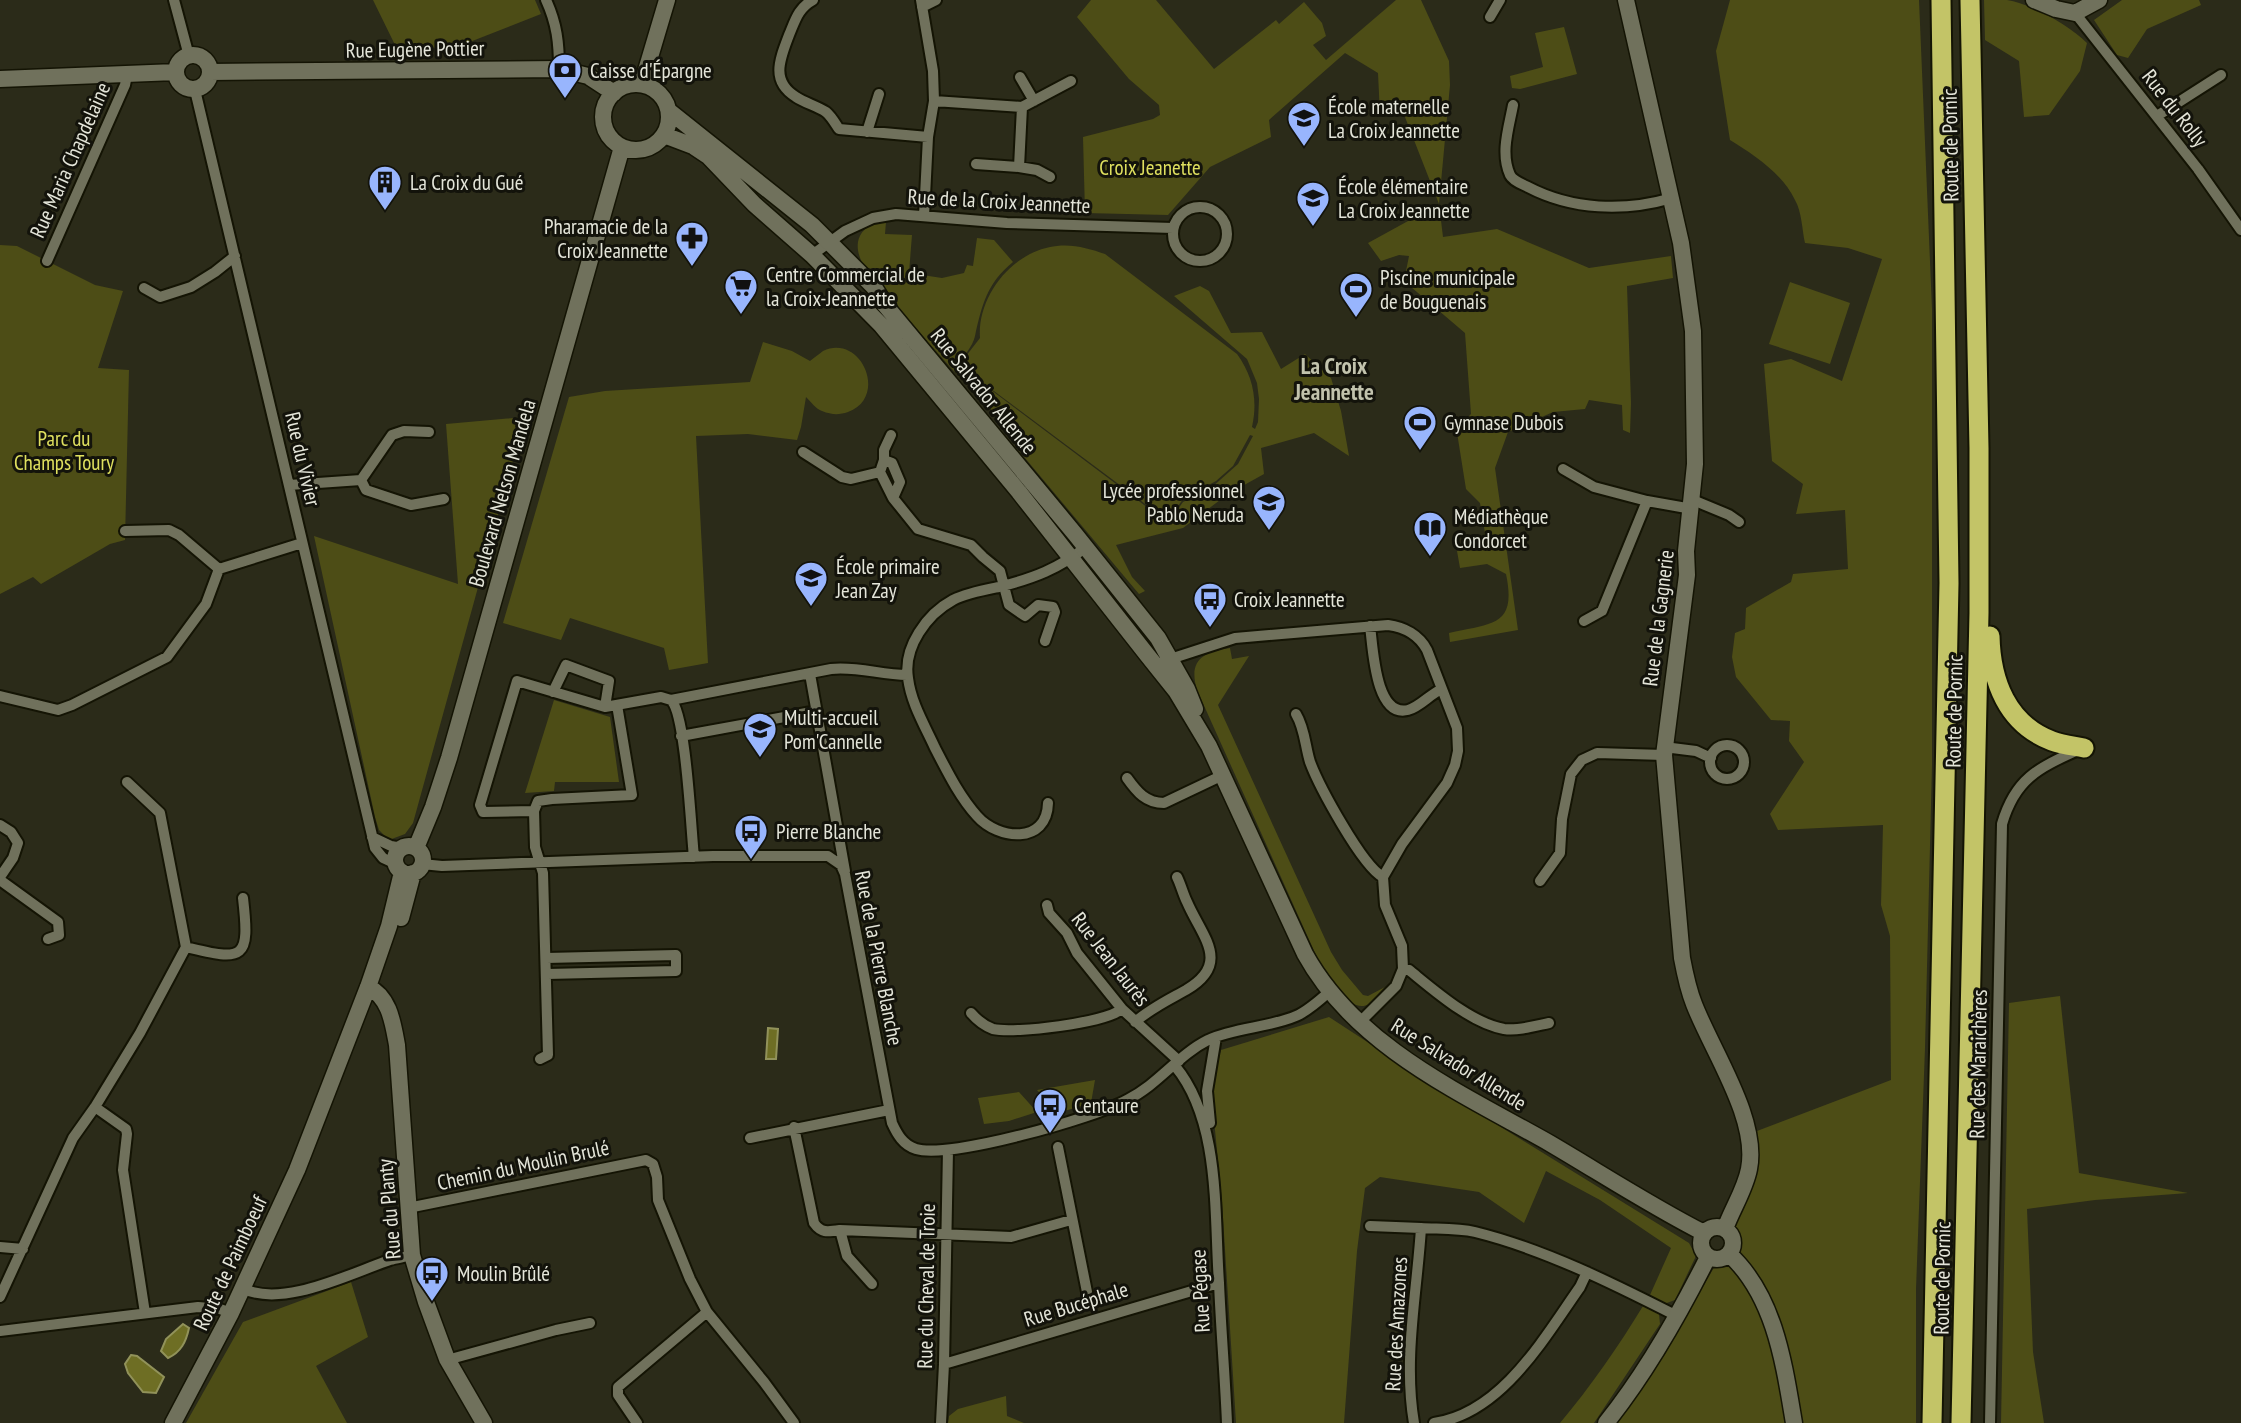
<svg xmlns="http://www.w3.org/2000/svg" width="2241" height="1423" viewBox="0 0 2241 1423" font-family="'PT Sans Narrow',sans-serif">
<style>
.green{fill:#4d4d16}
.water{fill:#6e6e24;stroke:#91925a;stroke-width:2}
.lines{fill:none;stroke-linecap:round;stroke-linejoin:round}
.street-casing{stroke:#141404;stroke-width:14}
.secondary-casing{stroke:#141404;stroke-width:19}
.highway-casing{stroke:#141404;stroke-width:23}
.street{stroke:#70715c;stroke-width:10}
.secondary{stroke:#70715c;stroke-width:16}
.highway{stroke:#c3c467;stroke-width:19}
.labels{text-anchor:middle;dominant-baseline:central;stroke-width:6;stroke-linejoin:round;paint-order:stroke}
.street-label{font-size:21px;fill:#e4e5d9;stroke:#13130b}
.poi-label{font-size:21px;fill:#e4e5d9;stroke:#13130b;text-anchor:start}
.park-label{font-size:21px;fill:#dfe05f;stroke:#13130b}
.neighbourhood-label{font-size:23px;font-weight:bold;fill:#c2c3ad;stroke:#13130b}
</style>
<rect width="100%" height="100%" fill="#2b2b19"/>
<path class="green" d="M 373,0 L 535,0 L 541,14 L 457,47 L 397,49 Z
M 1091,0 L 1156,0 L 1214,69 L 1276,20 L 1279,24 L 1304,2 L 1322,23 L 1326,36 L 1313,45 L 1326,60 L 1396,0 L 1421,0 L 1449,61 L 1450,85 L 1439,204 L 1443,237 L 1497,229 L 1589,268 L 1671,256 L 1673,278 L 1627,286 L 1631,403 L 1630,433 L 1623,430 L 1622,405 L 1589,400 L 1585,409 L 1553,412 L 1508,432 L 1495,468 L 1518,630 L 1450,642 L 1449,633 C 1492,623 1517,627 1506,574 L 1487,564 L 1460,568 L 1457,551 L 1480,539 L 1485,533 L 1480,503 L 1466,489 L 1455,420 L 1465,420 L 1471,414 L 1465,333 L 1404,281 L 1409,256 L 1399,255 L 1381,261 L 1368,243 L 1439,204 L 1403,112 L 1380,115 L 1378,73 L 1345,53 L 1269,120 L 1271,137 L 1210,167 L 1168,215 L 1085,213 L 1083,137 L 1153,119 L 1160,115 L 1159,105 L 1129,79 L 1077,17 Z
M 1730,0 L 1919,0 L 1932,309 L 1932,765 L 1925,1048 L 1916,1289 L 1916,1423 L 1616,1423 L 1665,1354 L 1716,1264 L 1757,1166 L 1757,1131 L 1891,1080 L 1890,936 L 1881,905 L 1883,825 L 1778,830 L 1770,814 L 1804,762 L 1789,741 L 1790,721 L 1771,720 L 1736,677 L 1732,657 L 1735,633 L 1745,629 L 1746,608 L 1791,582 L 1793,574 L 1848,569 L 1845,510 L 1796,514 L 1803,484 L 1772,461 L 1764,364 L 1791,359 L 1842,381 L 1882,259 L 1848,248 L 1805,243 C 1802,230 1802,212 1795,200 C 1782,173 1754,155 1730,140 L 1716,51 Z
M 1984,0 C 1991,0 2000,0 2007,0 C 2032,4 2069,25 2087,43 L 2080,71 L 2049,115 L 2024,117 L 2019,61 L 1985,40 Z
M 2122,0 L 2199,0 L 2201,5 L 2147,29 L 2128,58 L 2117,55 L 2094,20 Z
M 1564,27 L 1577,74 L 1520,89 L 1512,88 L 1510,76 L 1543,67 L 1535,33 Z
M 876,222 L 886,222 L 885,234 L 912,235 L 909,273 L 942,278 L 964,273 L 967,265 L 973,266 L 977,238 L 994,240 L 1013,262 C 987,283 982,305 975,336 C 973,346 963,357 958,365 L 1168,523 L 1183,502 L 1211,488 L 1238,464 L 1253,436 L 1250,435 L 1233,466 L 1216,481 L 1183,499 L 1168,521 L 959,365 L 980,338 C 977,295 1014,250 1057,246 C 1074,244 1090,249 1105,254 L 1237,354 C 1253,376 1258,400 1252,427 L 1255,429 L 1258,422 L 1259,399 L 1257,383 L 1247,359 L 1174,296 L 1200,286 L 1209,291 L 1231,333 L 1262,332 L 1281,369 L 1305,354 L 1331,378 L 1341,411 L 1349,456 L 1314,433 L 1261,448 L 1264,474 L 1228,494 L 1183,528 L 1116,545 L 1132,577 L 1145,591 L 1139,594 L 1015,446 C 1002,414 974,394 951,368 C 921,335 893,301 864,266 C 853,247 856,231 876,222 Z
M 0,245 L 17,246 L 95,285 L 123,291 L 98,368 L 129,370 L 125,540 L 110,544 L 41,584 L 33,577 L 0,594 Z
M 1790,282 L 1850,303 L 1830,364 L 1769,344 Z
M 763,342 L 792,351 L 810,361 C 814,358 819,354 823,351 C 861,333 889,397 848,412 C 839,415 832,415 822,411 C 816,409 811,402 806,397 L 801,427 L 797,440 L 748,434 L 696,436 L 708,663 L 669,670 L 664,648 L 570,618 L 561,640 L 503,623 L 569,397 L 605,391 L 750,382 Z
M 525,417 L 413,823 L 405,834 L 389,840 L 379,830 L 375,817 L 314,536 L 458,584 L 446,424 Z
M 1230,648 L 1232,659 L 1249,656 L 1218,705 L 1331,952 L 1342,970 L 1363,995 L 1368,996 L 1385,987 C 1380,992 1374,1000 1369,1004 C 1352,1014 1333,984 1324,973 L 1197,690 C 1188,660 1203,652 1230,648 Z
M 554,700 L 610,717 L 619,782 L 555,782 L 554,791 L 525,793 Z
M 2060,996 L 2079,1173 L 2188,1193 L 2095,1200 L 2027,1209 L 2033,1352 L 2044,1423 L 2001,1423 L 2009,1003 Z
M 1329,1017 L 1441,1090 L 1689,1243 L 1696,1256 L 1675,1300 L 1664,1304 L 1650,1295 L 1671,1248 L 1600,1200 L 1546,1171 L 1524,1223 L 1479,1192 L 1380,1177 L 1365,1188 L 1357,1251 L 1344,1423 L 1236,1423 L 1222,1202 L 1211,1089 L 1221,1050 Z
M 1095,1080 L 1091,1103 L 1058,1113 L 1037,1090 Z
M 1019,1092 L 1037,1112 L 1009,1121 L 984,1124 L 978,1098 Z
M 351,1282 L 368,1337 L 316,1366 L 347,1423 L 186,1423 L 243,1322 Z
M 1643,1306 L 1659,1314 L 1660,1324 L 1594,1423 L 1560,1423 C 1591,1386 1618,1347 1643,1306 Z
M 1006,1396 L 1007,1416 L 1024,1423 L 948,1423 L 949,1416 L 958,1409 Z"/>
<path class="water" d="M 768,1028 L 778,1029 L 776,1059 L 766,1059 Z
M 183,1324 L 189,1328 C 186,1342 181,1352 168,1358 L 161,1351 L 166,1339 Z
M 131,1355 L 137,1356 L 164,1377 L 156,1393 L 143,1392 L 128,1373 L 125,1364 Z"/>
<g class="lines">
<defs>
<path id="street" d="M 174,0 L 189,56
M 546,0 C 557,24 559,43 559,69
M 813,0 C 798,8 795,21 789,35 C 780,59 770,81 796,97 C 805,103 817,106 826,112 C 831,116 835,123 839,129 L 928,137
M 921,0 L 933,71 L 934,101 L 928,137 L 924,216
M 922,7 L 936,0
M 2075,13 L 2198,169 L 2241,230
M 1490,17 L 1500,0
M 1020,77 L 1034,101
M 195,90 L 375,848 L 383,858 L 396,864
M 934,101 L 1022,107 L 1019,167 L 1037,170 L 1050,177
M 1513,105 C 1509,127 1500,153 1510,175 C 1513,181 1522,184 1528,187 C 1572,210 1624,212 1672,198
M 1022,107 L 1071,81
M 2157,116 L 2221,75
M 867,132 L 879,94
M 976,164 L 1019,167
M1173 234a27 27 0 1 1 54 0a27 27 0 1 1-54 0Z
M 812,255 L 845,231 L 873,218 L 896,214 L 1007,223 L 1173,228
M 47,261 L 125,85 L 127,75
M 144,288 L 160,297 L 191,287 L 215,272 L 235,256
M 803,452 L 842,477 L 851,479 L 880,472
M 884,460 L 892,463 L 900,482 L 893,498 L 880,472 Z
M 884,460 L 884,450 L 891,435
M 1563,469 L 1594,487 L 1647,501
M 361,480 L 366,490 L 411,505 L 444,499
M 289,485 L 361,480 L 392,435 L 404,431 L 429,432
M 893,498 L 918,529 L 971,545 L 983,557 L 1000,571 L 1009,605 L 1025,616 L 1038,605 L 1053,607 L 1055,612 L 1045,641
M 1693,500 L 1729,515 L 1739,522
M 125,531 L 169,530 L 179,535 L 219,569
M 219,569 L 302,543
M 1584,621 L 1602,611 L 1647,501 L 1692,509
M 1370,626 C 1373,647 1375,718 1408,710 C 1420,707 1430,694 1442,689
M 1164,661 L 1235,638 L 1388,625 C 1404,627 1419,635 1427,650 L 1457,728 L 1458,751 L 1455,765 L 1447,783 L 1402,844 L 1383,877 L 1385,905 L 1402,946 L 1403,969 L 1396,986 L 1360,1022
M 810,674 L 845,871
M 553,692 L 566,665 L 609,681 L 605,707
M 0,696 L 58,710 L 72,705 L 167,657 L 206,604 L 219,569
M 671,700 C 686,714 691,830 694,857
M 1296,714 C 1305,729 1305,746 1310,762 C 1319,786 1362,866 1383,877
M 681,736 L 817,711
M1710 762a17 17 0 1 1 34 0a17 17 0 1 1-34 0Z
M 1664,747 L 1696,751 L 1711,758
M 1127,778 C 1137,792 1146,803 1164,803 L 1223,775
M 1048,803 C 1047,845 998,840 977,816 C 959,796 947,771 935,748 C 925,726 911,703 908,678 C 903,647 927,614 953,600 C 967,593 984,590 999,587 C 1034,578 1058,569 1086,547
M 534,811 L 538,801 L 552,799 L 632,795 L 617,705
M 0,825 L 11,832 L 18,843 L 13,858 L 0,877
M 372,837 L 391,846 L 402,848
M 422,864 L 442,866 L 713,856 L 828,856 L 841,865 L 845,874 L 892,1123 C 897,1134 903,1145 916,1149 C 950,1159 1094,1118 1127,1100 C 1159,1084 1178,1055 1208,1040 C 1236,1027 1268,1028 1296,1016 C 1308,1011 1320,1000 1330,991
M 0,880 L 58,922 L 59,935 L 48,939
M 1540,881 L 1560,853 L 1562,819 L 1571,774 L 1582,760 L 1597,753 L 1664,755
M 1047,905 L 1049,913 L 1067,933 L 1077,953 L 1122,1009 L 1179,1061
M 186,947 C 245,962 250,959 243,898
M 546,958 L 676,955 L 676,971 L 547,974
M 1403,969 L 1409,970 C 1435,991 1471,1023 1504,1029 C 1518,1031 1535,1026 1549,1023
M 971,1013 C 977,1020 985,1026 993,1029 C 1015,1034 1105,1023 1122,1009
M 1135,1022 C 1151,1008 1168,1000 1186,990 C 1232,963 1202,937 1187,902 C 1183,894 1181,885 1177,877
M 540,1059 L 548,1055 L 543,873 L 535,847 L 534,811 L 483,812 L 480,805 L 517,681 L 605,707 L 661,697 L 671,700 L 831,669 C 857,666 881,675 907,675
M 1175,1066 C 1221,1121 1214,1214 1219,1283 C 1221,1330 1225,1376 1227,1423
M 95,1107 L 126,1129 L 127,1134 L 123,1170 L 145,1313
M 1210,1123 L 1207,1091 L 1216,1037
M 794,1127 L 814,1223 C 821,1233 827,1232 840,1230 L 1011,1237 L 1071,1220
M 750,1138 L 889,1110
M 1058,1147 L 1087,1292
M 408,1208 L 646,1160 L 653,1164 L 657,1177 L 658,1200 L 690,1279 L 707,1312 L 764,1382 L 794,1423
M 1370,1226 L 1421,1228
M 840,1230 L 847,1256 L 872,1284
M 0,1247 L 23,1249
M 242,1288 C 282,1309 351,1273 390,1260 C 397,1258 405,1257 412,1255
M 0,1297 L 73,1138 L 95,1107 L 140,1033 L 186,947 L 160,813 L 127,782
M 0,1331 L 198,1307 L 220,1309 L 231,1313
M 447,1360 L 556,1330 L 590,1323
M 944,1364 L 1219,1283
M 637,1423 L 618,1395 L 618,1387 L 707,1312
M 941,1423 L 944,1364 L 948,1150
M 1414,1423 C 1403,1359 1417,1292 1421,1228 C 1438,1229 1458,1228 1475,1232 C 1544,1249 1614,1284 1677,1316
M 1434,1423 C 1502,1413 1544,1338 1580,1287 L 1587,1272
M 1990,1423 L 2002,824 C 2015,779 2038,768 2078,750"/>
<path id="secondary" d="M 1626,0 L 1681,243 L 1693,331 L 1695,464 L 1686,551 L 1687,575 L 1664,755 L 1682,958 C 1685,974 1688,989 1694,1004 C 1712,1051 1759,1119 1749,1169 C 1745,1190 1732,1209 1725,1229
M 2034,0 L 2056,9 L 2075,13 L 2099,0
M176 72a17 17 0 1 1 34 0a17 17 0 1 1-34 0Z
M 210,72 L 559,69 L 588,76 L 614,93
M 0,79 L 176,72
M603 117a33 33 0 1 1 66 0a33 33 0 1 1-66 0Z
M 642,84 L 667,0
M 669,111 L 812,225 L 874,287 L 885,305 L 1075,534 L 1158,638 L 1187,689 L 1195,709
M 664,135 L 693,146 L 708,156 L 754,204 L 812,255 L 881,325 L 1019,492 L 1148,656 L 1176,691 L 1209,746 L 1305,954 C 1356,1047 1463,1094 1551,1144 C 1602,1174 1651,1206 1704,1233
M395 860a14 14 0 1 1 28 0a14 14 0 1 1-28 0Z
M 416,848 L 433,807 L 449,758 L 622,147
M 401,918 L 413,873
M 368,987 C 390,997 393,1024 397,1045 L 412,1255 L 426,1302 L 447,1359 L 484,1423
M1701 1243a16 16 0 1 1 32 0a16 16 0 1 1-32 0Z
M 1729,1254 C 1775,1296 1784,1364 1794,1423
M 173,1423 L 231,1313 L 297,1170 L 368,987 L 389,926 L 402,872
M 1606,1423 C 1647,1372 1679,1315 1708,1257"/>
<path id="highway" d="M 1990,636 C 1991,681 2007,724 2052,741 C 2062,745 2074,746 2084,748
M 1932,1423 L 1949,583 L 1941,0
M 1961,1423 L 1979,613 L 1979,448 L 1970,0"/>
</defs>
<use href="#street" class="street-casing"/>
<use href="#secondary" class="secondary-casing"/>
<use href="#highway" class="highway-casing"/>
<use href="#street" class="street"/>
<use href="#secondary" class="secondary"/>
<use href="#highway" class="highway"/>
</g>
<defs>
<symbol id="bank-pin" viewBox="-11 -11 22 30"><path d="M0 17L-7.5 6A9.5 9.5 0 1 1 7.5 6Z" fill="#98b5fd" stroke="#13130b"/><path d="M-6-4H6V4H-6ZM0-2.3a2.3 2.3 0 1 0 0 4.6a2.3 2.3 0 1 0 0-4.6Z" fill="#111"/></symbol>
<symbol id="school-pin" viewBox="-11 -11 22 30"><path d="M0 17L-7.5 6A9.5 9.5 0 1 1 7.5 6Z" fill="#98b5fd" stroke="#13130b"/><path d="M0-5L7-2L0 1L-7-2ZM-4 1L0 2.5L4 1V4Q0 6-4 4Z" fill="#111"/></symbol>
<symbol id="building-pin" viewBox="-11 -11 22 30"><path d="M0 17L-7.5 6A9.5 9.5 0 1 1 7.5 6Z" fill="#98b5fd" stroke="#13130b"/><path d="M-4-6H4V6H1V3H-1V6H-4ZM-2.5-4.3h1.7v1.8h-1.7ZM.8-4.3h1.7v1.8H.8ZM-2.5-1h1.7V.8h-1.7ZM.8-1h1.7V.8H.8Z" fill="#111"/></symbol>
<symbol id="pharmacy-pin" viewBox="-11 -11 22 30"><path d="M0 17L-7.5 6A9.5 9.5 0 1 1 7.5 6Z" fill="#98b5fd" stroke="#13130b"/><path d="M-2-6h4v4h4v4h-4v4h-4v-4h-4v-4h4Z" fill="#111"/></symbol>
<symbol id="supermarket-pin" viewBox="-11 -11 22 30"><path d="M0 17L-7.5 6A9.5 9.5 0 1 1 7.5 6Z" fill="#98b5fd" stroke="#13130b"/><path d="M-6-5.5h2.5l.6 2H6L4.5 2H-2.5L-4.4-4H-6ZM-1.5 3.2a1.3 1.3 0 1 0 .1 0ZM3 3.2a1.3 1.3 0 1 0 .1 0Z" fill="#111"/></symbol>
<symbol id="stadium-pin" viewBox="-11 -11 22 30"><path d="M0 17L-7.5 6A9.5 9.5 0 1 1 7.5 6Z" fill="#98b5fd" stroke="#13130b"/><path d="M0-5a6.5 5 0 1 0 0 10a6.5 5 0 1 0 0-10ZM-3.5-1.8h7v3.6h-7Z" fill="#111"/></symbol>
<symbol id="library-pin" viewBox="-11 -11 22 30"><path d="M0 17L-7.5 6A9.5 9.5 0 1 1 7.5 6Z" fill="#98b5fd" stroke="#13130b"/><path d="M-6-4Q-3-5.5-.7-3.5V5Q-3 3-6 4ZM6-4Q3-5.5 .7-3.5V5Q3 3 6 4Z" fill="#111"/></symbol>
<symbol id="bus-pin" viewBox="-11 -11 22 30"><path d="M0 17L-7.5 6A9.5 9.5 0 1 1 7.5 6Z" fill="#98b5fd" stroke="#13130b"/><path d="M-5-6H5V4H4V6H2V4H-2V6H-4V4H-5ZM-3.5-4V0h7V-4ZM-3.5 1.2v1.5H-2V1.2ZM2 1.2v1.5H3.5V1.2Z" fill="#111"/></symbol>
</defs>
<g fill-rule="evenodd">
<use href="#bank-pin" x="546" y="51" width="38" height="52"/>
<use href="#school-pin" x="1285" y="99" width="38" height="52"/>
<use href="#building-pin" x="366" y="163" width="38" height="52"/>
<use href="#school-pin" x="1294" y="179" width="38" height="52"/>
<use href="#pharmacy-pin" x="673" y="219" width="38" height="52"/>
<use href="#supermarket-pin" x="722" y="267" width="38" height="52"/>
<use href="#stadium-pin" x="1337" y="270" width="38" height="52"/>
<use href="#stadium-pin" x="1401" y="403" width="38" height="52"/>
<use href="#school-pin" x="1250" y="483" width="38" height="52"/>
<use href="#library-pin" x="1411" y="509" width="38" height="52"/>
<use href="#school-pin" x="792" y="559" width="38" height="52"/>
<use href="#bus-pin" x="1191" y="580" width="38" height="52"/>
<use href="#school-pin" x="741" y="710" width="38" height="52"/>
<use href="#bus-pin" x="732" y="812" width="38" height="52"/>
<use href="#bus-pin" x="1031" y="1086" width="38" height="52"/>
<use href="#bus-pin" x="413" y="1254" width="38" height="52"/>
</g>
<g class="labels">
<g class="street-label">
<text transform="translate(415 49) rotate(-1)">Rue Eugène Pottier</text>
<text transform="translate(2175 108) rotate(52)">Rue du Rolly</text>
<text transform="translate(1950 145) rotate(-91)">Route de Pornic</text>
<text transform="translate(70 160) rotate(-66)">Rue Maria Chapdelaine</text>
<text transform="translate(999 201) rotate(3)">Rue de la Croix Jeannette</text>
<text transform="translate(984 391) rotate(51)">Rue Salvador Allende</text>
<text transform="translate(303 459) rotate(77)">Rue du Vivier</text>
<text transform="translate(502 493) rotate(-74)">Boulevard Nelson Mandela</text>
<text transform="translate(1658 618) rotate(-83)">Rue de la Gagnerie</text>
<text transform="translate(1954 711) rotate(-89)">Route de Pornic</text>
<text transform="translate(879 958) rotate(79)">Rue de la Pierre Blanche</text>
<text transform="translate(1111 959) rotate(52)">Rue Jean Jaurès</text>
<text transform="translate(1459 1064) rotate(32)">Rue Salvador Allende</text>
<text transform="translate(1978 1064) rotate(-89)">Rue des Maraichères</text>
<text transform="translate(523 1165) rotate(-12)">Chemin du Moulin Brulé</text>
<text transform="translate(389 1209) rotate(-95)">Rue du Planty</text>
<text transform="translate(230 1263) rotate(-65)">Route de Paimboeuf</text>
<text transform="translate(1942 1278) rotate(-89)">Route de Pornic</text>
<text transform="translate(926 1286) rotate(-89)">Rue du Cheval de Troie</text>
<text transform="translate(1200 1291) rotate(-93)">Rue Pégase</text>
<text transform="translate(1076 1304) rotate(-17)">Rue Bucéphale</text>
<text transform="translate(1396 1324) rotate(-87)">Rue des Amazones</text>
</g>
<g class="poi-label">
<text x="590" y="70">Caisse d'Épargne</text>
<text x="1328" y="106">École maternelle<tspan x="1328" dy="24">La Croix Jeannette</tspan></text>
<text x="410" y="182">La Croix du Gué</text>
<text x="1338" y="186">École élémentaire<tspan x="1338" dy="24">La Croix Jeannette</tspan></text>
<text x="668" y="226" text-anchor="end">Pharamacie de la<tspan x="668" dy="24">Croix Jeannette</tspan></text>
<text x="766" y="274">Centre Commercial de<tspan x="766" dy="24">la Croix-Jeannette</tspan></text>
<text x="1380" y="277">Piscine municipale<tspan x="1380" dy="24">de Bouguenais</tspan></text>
<text x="1444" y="422">Gymnase Dubois</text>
<text x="1244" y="490" text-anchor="end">Lycée professionnel<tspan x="1244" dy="24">Pablo Neruda</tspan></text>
<text x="1454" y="516">Médiathèque<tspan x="1454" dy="24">Condorcet</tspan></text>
<text x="836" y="566">École primaire<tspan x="836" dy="24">Jean Zay</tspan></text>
<text x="1234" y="599">Croix Jeannette</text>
<text x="784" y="717">Multi-accueil<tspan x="784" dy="24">Pom'Cannelle</tspan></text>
<text x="776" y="831">Pierre Blanche</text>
<text x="1074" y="1105">Centaure</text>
<text x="457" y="1273">Moulin Brûlé</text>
</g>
<g class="park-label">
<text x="1150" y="167">Croix Jeanette</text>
<text x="64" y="438">Parc du<tspan x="64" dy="24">Champs Toury</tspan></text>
</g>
<g class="neighbourhood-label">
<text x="1334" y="365">La Croix<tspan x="1334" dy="26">Jeannette</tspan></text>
</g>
</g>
</svg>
